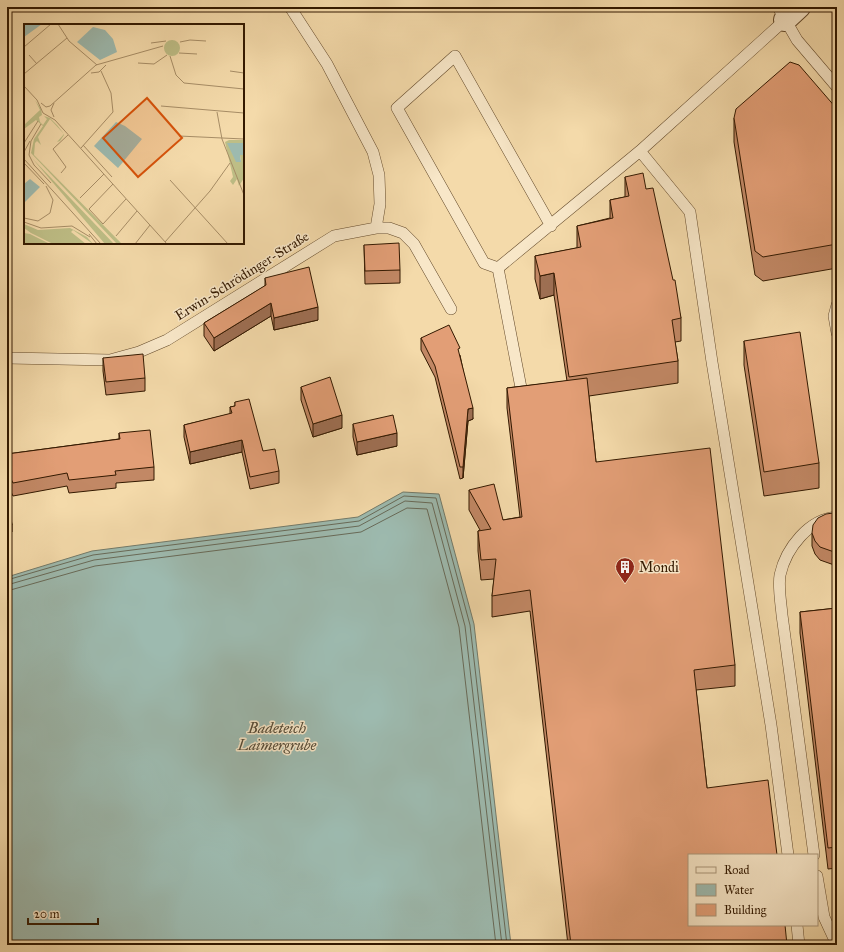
<svg xmlns="http://www.w3.org/2000/svg" width="844" height="952" viewBox="0 0 844 952" font-family="'IM FELL Great Primer',serif">
<style>
.water{fill:#9dbaaf;stroke:#737a69}
.lines{fill:none;stroke-linecap:round;stroke-linejoin:round}
.shore{stroke:#686a58;stroke-width:1}
.lane-casing{stroke:#63492a;stroke-width:12}
.street-casing{stroke:#63492a;stroke-width:24}
.lane{stroke:#f8e7c8;stroke-width:11}
.street{stroke:#f8e7c8;stroke-width:22}
.wall{fill:#c28865;stroke:#331900}
.shaded-wall{fill:#9e6f53;stroke:#331900}
.building{fill:#e29e76;stroke:#331900}
.labels{text-anchor:middle;dominant-baseline:central;stroke-width:3;stroke-linejoin:round;paint-order:stroke}
.street-label{font-size:14px;fill:#331900;stroke:#f8e7c8}
.poi-label{font-size:14px;fill:#331900;stroke:#f8e7c8;text-anchor:start}
.water-label{font-size:15px;font-style:italic;fill:#534935;stroke:#f8e7c8}
.inset-road{fill:none;stroke:#a78d66;stroke-width:1}
.view{fill:#d6530b;fill-opacity:0.15;stroke:#d6530b;stroke-width:2}
.inset-edge{fill:none;stroke:#331900;stroke-width:2}
</style>
<rect width="100%" height="100%" fill="#f4daaa"/>
<filter id="stains"><feTurbulence type="fractalNoise" baseFrequency=".005" numOctaves="4"/><feColorMatrix values="0 0 0 0 .2 0 0 0 0 .09 0 0 0 0 .02 0 0 0 .5 -.17"/></filter>
<radialGradient id="worn" r=".72"><stop offset=".6" stop-color="#630" stop-opacity="0"/><stop offset="1" stop-color="#630" stop-opacity=".3"/></radialGradient>
<path class="water" d="M 403,492 L 439,494 L 474,624 L 511,945 L 7,945 L 7,577 L 92,551 L 358,517 Z"/>
<g class="lines">
<path class="shore" d="M 7,580 L 93,555 L 359,521 L 404,496 L 436,498 L 470,625 L 507,945
M 7,585 L 94,560 L 359,526 L 405,501 L 432,503 L 465,626 L 502,945
M 7,591 L 95,566 L 361,532 L 407,508 L 427,509 L 459,627 L 496,945"/>
<defs>
<path id="lane" d="M 290,7 L 327,64 L 373,152 L 379,175 L 380,204 L 376,228
M 778,7 L 797,40 L 837,87
M 640,151 L 690,212 L 712,362 L 771,725 L 788,855
M 498,268 L 484,263 L 397,108 L 455,56 L 551,226
M 498,268 L 640,151 L 785,20
M 498,268 L 522,393
M 837,305 L 834,316 L 837,333
M 7,358 L 110,360 L 139,352 L 167,340 L 334,236 L 376,228 L 389,228 L 403,233 L 414,244 L 451,309
M 814,855 L 782,615 C 781,603 778,587 780,575 C 786,548 809,519 837,517
M 817,876 L 824,917 L 837,945
M 797,925 L 799,945"/>
<path id="street" d="M 785,20 L 799,7"/>
</defs>
<use href="#lane" class="lane-casing"/>
<use href="#street" class="street-casing"/>
<use href="#lane" class="lane"/>
<use href="#street" class="street"/>
</g>
<path class="wall" d="M 837,109 L 837,268 L 763,281 L 755,275 L 734,142 L 734,118 Z
M 625,177 L 646,189 L 681,318 L 681,341 L 675,342 L 678,361 L 678,383 L 589,396 L 596,462 L 735,665 L 735,686 L 696,690 L 707,788 L 787,945 L 568,945 L 530,611 L 492,617 L 492,596 L 494,579 L 481,580 L 478,551 L 478,531 L 480,530 L 469,510 L 469,490 L 503,520 L 520,517 L 507,408 L 507,388 L 567,381 L 554,295 L 540,299 L 535,279 L 535,256 L 577,248 L 577,226 L 610,218 L 610,200 L 625,197 Z
M 364,245 L 400,270 L 400,283 L 365,284 Z
M 265,278 L 318,320 L 274,330 L 271,316 L 214,351 L 204,336 L 204,323 L 265,286 Z
M 421,338 L 460,355 L 473,419 L 468,421 L 463,478 L 460,479 L 435,377 L 421,350 Z
M 744,341 L 819,463 L 819,488 L 764,496 L 744,365 Z
M 103,358 L 145,378 L 145,391 L 106,395 L 103,371 Z
M 301,387 L 342,428 L 313,437 L 301,400 Z
M 235,402 L 263,451 L 279,471 L 279,483 L 250,489 L 242,452 L 190,464 L 184,437 L 184,425 L 230,414 L 230,407 L 235,406 Z
M 353,424 L 397,446 L 357,455 L 353,437 Z
M 119,433 L 154,467 L 154,480 L 116,483 L 116,488 L 69,493 L 67,486 L 13,496 L 7,484 L 7,454 L 119,439 Z
M 7,504 L 12,525 L 12,532 L 7,532 Z
M 837,515 L 837,566 L 820,560 L 815,554 L 812,546 L 812,533 Z
M 837,608 L 837,868 L 828,869 L 800,633 L 800,612 Z"/>
<path class="shaded-wall" d="M 554,273 L 554,295 L 540,299 L 540,276 Z
M 271,303 L 271,316 L 214,351 L 214,338 Z
M 318,307 L 318,320 L 274,330 L 274,318 Z
M 473,408 L 473,419 L 468,421 L 463,478 L 463,467 L 468,409 Z
M 342,415 L 342,428 L 313,437 L 313,424 Z
M 397,433 L 397,446 L 357,455 L 357,442 Z
M 242,440 L 242,452 L 190,464 L 190,452 Z"/>
<path class="building" d="M 790,62 L 799,65 L 837,109 L 837,244 L 763,257 L 755,251 L 734,118 L 736,109 Z
M 643,173 L 646,189 L 653,188 L 673,280 L 675,280 L 681,318 L 672,320 L 678,361 L 569,377 L 554,273 L 540,276 L 535,256 L 581,247 L 577,226 L 613,218 L 610,200 L 629,196 L 625,177 Z
M 399,243 L 400,270 L 365,271 L 364,245 Z
M 309,267 L 318,307 L 274,318 L 271,303 L 214,338 L 204,323 L 266,285 L 265,278 Z
M 449,325 L 460,348 L 458,349 L 473,408 L 468,409 L 463,467 L 460,467 L 435,366 L 421,338 Z
M 800,332 L 819,463 L 764,472 L 744,341 Z
M 143,354 L 145,378 L 106,382 L 103,358 Z
M 330,377 L 342,415 L 313,424 L 301,387 Z
M 587,378 L 596,462 L 710,448 L 735,665 L 694,670 L 707,788 L 768,780 L 777,855 L 689,855 L 689,925 L 785,925 L 787,945 L 571,945 L 530,590 L 492,596 L 496,559 L 481,560 L 478,531 L 491,529 L 469,490 L 494,484 L 503,520 L 522,517 L 507,388 Z
M 249,399 L 263,451 L 275,449 L 279,471 L 250,477 L 242,440 L 190,452 L 184,425 L 232,413 L 230,407 L 235,406 L 235,402 Z
M 393,415 L 397,433 L 357,442 L 353,424 Z
M 150,430 L 154,467 L 115,471 L 116,475 L 69,480 L 67,473 L 13,483 L 7,471 L 7,454 L 120,439 L 119,433 Z
M 9,503 L 12,525 L 7,526 L 7,504 Z
M 833,513 L 837,515 L 837,553 L 820,547 L 815,541 L 812,533 L 813,525 L 818,518 L 826,514 Z
M 837,608 L 837,847 L 828,848 L 800,612 Z"/>
<defs>
<symbol id="building-pin" viewBox="-11 -11 22 30"><path d="M0 17L-7.5 6A9.5 9.5 0 1 1 7.5 6Z" fill="#8f2418" stroke="#f8e7c8"/><path d="M-4-6H4V6H1V3H-1V6H-4ZM-2.5-4.3h1.7v1.8h-1.7ZM.8-4.3h1.7v1.8H.8ZM-2.5-1h1.7V.8h-1.7ZM.8-1h1.7V.8H.8Z" fill="#fff"/></symbol>
</defs>
<g fill-rule="evenodd">
<use href="#building-pin" x="614" y="556" width="22" height="30"/>
</g>
<g class="labels">
<g class="street-label">
<text transform="translate(242 276) rotate(-32)">Erwin-Schrödinger-Straße</text>
</g>
<g class="poi-label">
<text x="639" y="567">Mondi</text>
</g>
<g class="water-label">
<text x="277" y="728">Badeteich<tspan x="277" dy="17">Laimergrube</tspan></text>
</g>
</g>
<g transform="translate(24 24)">
<rect width="220" height="220" fill="#f4daaa"/>
<path d="M140 24a8 8 0 1 1 16 0a8 8 0 1 1-16 0ZM 11,76 L 17,85 L 18,91 L 15,93 L 16,98 L 19,101 L 23,95 L 20,92 L 26,94 L 33,101 L 40,110 L 40,111 L 36,117 L 33,118 L 40,110 L 26,95 L 14,113 L 17,121 L 13,117 L 11,119 L 10,131 L 98,220 L 93,220 L 7,129 L 10,115 L 19,102 L 12,96 L 0,105 L 0,101 L 16,86 ZM 205,116 L 220,116 L 220,119 L 204,119 L 217,137 L 216,131 L 220,131 L 220,154 L 215,162 L 213,155 L 209,161 L 206,157 L 209,153 L 201,118 ZM 8,134 L 90,220 L 81,220 ZM 0,200 L 14,206 L 46,204 L 63,213 L 69,220 L 49,206 L 47,208 L 62,220 L 29,220 L 7,209 L 0,204 ZM 0,209 L 6,210 L 26,220 L 0,220 Z" fill="#bebe86"/>
<path d="M 0,0 L 18,0 L 0,13 ZM 69,3 L 81,6 L 89,15 L 93,28 L 76,36 L 53,18 ZM 92,98 L 101,102 L 118,115 L 94,144 L 70,122 ZM 203,119 L 220,119 L 220,131 L 216,131 L 217,138 L 212,138 ZM 6,155 L 16,163 L 0,179 L 0,160 Z" fill="#9dbaaf"/>
<path class="inset-road" d="M 34,0 L 45,17 L 73,41M 156,18 L 166,16 L 182,17M 127,19 L 142,17M 0,23 L 27,0M 155,29 L 173,30M 5,31 L 13,40M 146,32 L 152,51 L 160,59 L 220,65M 114,39 L 130,40 L 143,31M 206,47 L 220,49M 67,49 L 75,48 L 82,41M 0,50 L 43,14M 0,62 L 13,76 L 19,89 L 31,96 L 143,220M 17,79 L 22,83 L 26,82 L 72,41 L 139,22M 137,82 L 220,89M 193,88 L 198,115 L 220,171M 30,93 L 27,86 L 30,79M 17,100 L 7,117 L 5,131 L 10,141 L 27,159M 155,112 L 220,115M 0,119 L 14,97M 59,121 L 88,153M 57,124 L 89,88 L 87,69 L 77,47M 0,128 L 6,117M 0,135 L 77,220M 0,139 L 20,160M 37,149 L 42,143 L 29,125 L 44,111M 146,156 L 204,220M 89,160 L 65,185 L 79,200 L 102,175M 56,174 L 80,150M 0,194 L 14,197 L 26,189 L 29,176 L 22,162M 0,198 L 17,204 L 48,202 L 66,213M 65,210 L 73,220M 92,212 L 113,187M 141,218 L 186,167 L 206,139M 111,220 L 126,201"/>
<path class="view" d="M 123,74 L 158,114 L 114,153 L 79,114 Z"/>
<rect width="220" height="220" class="inset-edge"/>
</g>
<rect width="844" height="952" fill="none" stroke="#f4daaa" stroke-width="24"/>
<rect x="8" y="8" width="828" height="936" fill="none" stroke="#331900" stroke-width="2"/>
<rect x="12" y="12" width="820" height="928" fill="none" stroke="#331900"/>
<rect x="688" y="854" width="130" height="72" fill="#f8e7c8" stroke="#a99578"/>
<rect x="696" y="867" width="20" height="6" fill="#f8e7c8" stroke="#a99578"/>
<text x="724" y="874" font-size="12" fill="#331900">Road</text>
<rect x="696" y="884" width="20" height="12" fill="#9dbaaf" stroke="#a99578"/>
<text x="724" y="894" font-size="12" fill="#331900">Water</text>
<rect x="696" y="904" width="20" height="12" fill="#e29e76" stroke="#a99578"/>
<text x="724" y="914" font-size="12" fill="#331900">Building</text>
<path d="M28 918v6h70v-6" fill="none" stroke="#331900" stroke-width="2"/>
<text x="34" y="918" font-size="12" fill="#331900" stroke="#f8e7c8" stroke-width="3" paint-order="stroke">20 m</text>
<rect width="100%" height="100%" filter="url(#stains)"/>
<rect width="100%" height="100%" fill="url(#worn)"/>
</svg>
